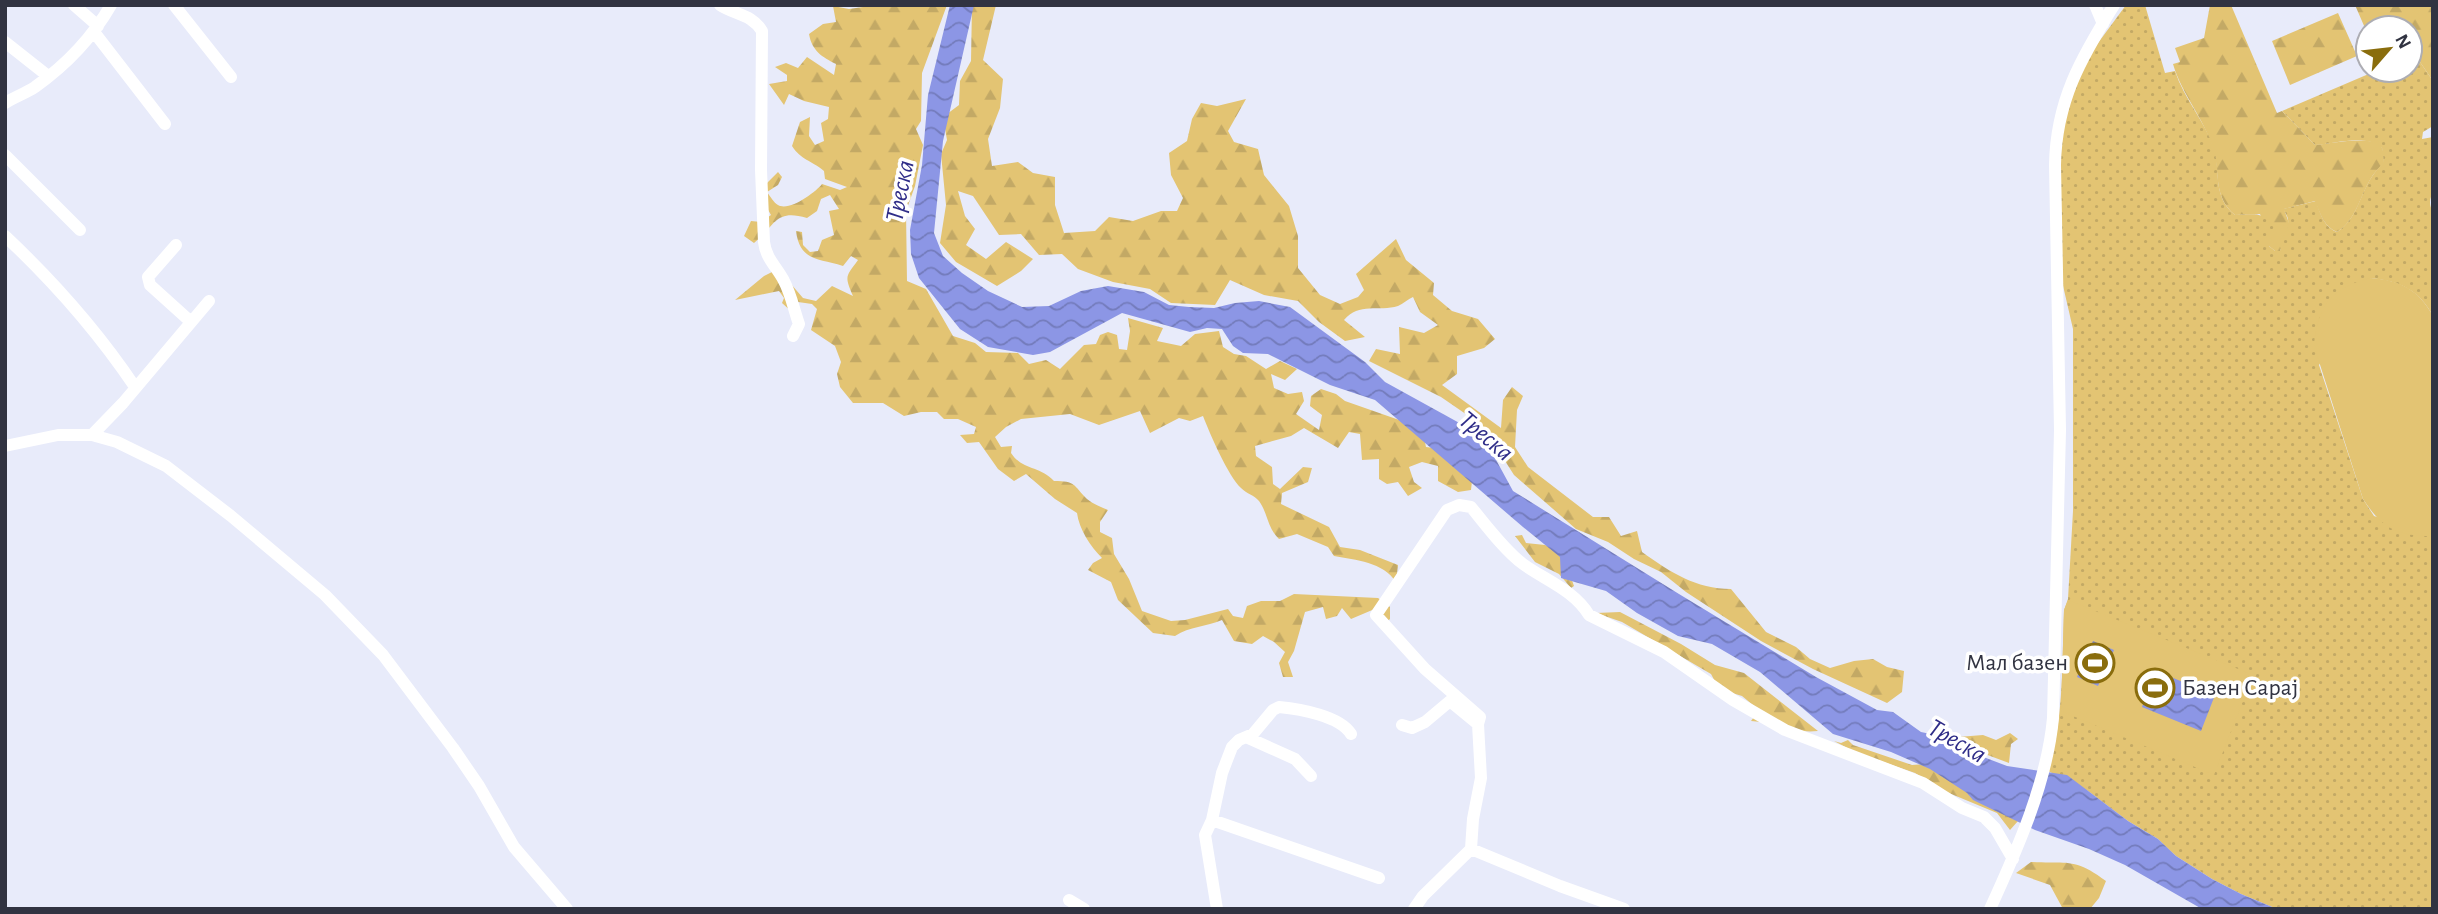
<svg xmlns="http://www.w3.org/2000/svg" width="2438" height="914" viewBox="0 0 2438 914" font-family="'Alegreya Sans',sans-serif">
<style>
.forest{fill:url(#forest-firs)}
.park{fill:url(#park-dots)}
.garden{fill:#e3c473}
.water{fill:url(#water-waves)}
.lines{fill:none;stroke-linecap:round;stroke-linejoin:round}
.minor{stroke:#fff;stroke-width:12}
.labels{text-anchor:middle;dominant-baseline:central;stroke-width:7;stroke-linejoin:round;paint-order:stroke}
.poi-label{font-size:24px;fill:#313341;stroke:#fff;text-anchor:end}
.water-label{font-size:26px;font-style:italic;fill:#2f2d88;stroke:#fff}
</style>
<defs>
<pattern id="forest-firs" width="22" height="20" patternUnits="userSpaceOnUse" patternTransform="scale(1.75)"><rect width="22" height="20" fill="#e3c473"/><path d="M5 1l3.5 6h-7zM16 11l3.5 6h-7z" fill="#c3a965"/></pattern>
<pattern id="park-dots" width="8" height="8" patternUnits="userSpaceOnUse" patternTransform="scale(1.75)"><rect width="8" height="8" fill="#e3c473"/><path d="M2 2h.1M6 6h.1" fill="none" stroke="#c3a965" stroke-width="1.8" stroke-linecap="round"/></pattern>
<pattern id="water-waves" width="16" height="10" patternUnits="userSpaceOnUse" patternTransform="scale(1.75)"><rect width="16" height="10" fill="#8c96e5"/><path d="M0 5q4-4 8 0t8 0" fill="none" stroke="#737bbb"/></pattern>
</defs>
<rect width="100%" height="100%" fill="#e8ebfa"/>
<path class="forest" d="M 877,5 L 947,5 L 922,73 L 921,121 L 916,129 L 923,145 L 915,186 L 906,211 L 907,281 L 926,289 L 953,336 L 975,343 L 986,352 L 1018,353 L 1029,364 L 1046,360 L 1060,369 L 1084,345 L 1096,344 L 1100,335 L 1108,332 L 1117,335 L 1119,349 L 1127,350 L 1130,331 L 1128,318 L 1163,328 L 1157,341 L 1181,346 L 1195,334 L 1219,331 L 1223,347 L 1234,354 L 1246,356 L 1266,369 L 1280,361 L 1297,369 L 1285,380 L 1271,374 L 1274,388 L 1288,394 L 1302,392 L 1304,401 L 1296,414 L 1319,430 L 1322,415 L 1310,406 L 1311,396 L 1321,389 L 1336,394 L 1345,401 L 1422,428 L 1426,447 L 1449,450 L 1473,472 L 1471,490 L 1458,492 L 1438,481 L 1438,466 L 1422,462 L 1409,467 L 1414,482 L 1422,488 L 1408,496 L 1398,482 L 1387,484 L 1379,479 L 1379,459 L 1362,460 L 1360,434 L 1349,432 L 1338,448 L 1304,428 L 1291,436 L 1255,446 L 1256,456 L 1272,467 L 1273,484 L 1280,489 L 1303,467 L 1312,468 L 1308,482 L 1282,493 L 1281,504 L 1329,527 L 1340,547 L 1360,550 L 1398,565 L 1396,582 C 1383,562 1356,560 1334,556 L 1328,547 L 1297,534 L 1279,539 C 1267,528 1268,513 1259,501 C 1254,495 1247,494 1241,488 C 1228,476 1210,434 1203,416 L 1190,421 L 1179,418 L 1150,433 L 1140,411 L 1099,425 L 1070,414 L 1021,419 L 1006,427 L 995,437 L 1001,447 L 1012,446 L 1011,453 C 1023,471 1039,465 1054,481 C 1076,481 1073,485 1087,499 C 1093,504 1101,507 1108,510 L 1100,522 L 1100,532 L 1112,538 L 1114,554 L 1129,579 L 1142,611 L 1171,621 L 1185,620 L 1228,609 L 1233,616 L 1243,618 L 1247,606 L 1261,601 L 1280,601 L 1294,594 L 1378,598 L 1390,607 L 1390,619 L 1382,626 L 1377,608 L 1351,619 L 1342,608 L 1337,616 L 1326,619 L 1323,607 L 1305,612 L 1294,651 L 1288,662 L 1293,677 L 1283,677 L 1279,663 L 1285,652 L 1274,642 L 1263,636 L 1252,644 L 1234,641 L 1222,620 C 1206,627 1190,626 1175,636 L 1153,633 L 1118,600 L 1111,582 L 1088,570 L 1093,563 L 1102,558 C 1090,546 1079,529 1077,513 L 1055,499 L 1026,474 L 1014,481 L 998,469 L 979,442 L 967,443 L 960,435 L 974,434 L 976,427 L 958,419 L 944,419 L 937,412 L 921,412 L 904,416 L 883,403 L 853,403 L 840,387 L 837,374 L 841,362 L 835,346 L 811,330 L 817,309 L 812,304 L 798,302 L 793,313 L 782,303 L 784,298 L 779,291 L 735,300 L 764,276 L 778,269 L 803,298 L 816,301 L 832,286 L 853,296 C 844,275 846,277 858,260 L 851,256 L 843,266 C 819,258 800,262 796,231 L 802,232 L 803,245 L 810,252 L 818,251 L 822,240 L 834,235 L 829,211 L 839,209 L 830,195 L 821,199 L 817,211 L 807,218 C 775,208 775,226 754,243 L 744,236 L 751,221 L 761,222 L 771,215 L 763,201 L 766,184 L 778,172 L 782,177 L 778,185 L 767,192 C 770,196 774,203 778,205 C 789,212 816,192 822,184 L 840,190 L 847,187 L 825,179 L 824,171 C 811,160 801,160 792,146 L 800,122 L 810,117 L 809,136 L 815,145 L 824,141 L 821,123 L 828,119 L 829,107 L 804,101 L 789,94 L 784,105 L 769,84 L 787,81 L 787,75 L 775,67 L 786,63 L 798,68 L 807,57 L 834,75 L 836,64 C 822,57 812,51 809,34 L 823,24 L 836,22 L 833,6 L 849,9 Z
M 972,5 L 996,5 L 983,60 L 1003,79 L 1000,108 L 988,139 L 992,166 L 1018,162 L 1033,173 L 1055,177 L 1055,205 L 1064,233 L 1095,231 L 1109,217 L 1133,221 L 1161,211 L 1177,211 L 1183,198 L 1171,175 L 1169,153 L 1187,141 L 1192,119 L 1201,103 L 1217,106 L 1246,99 L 1228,131 L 1234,142 L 1258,149 L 1264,175 L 1289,206 L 1298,236 L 1298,268 L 1320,295 L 1340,304 L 1358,297 L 1364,290 L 1356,274 L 1396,239 L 1406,260 L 1434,283 L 1433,295 L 1452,311 L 1478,319 L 1495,339 L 1484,348 L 1457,356 L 1457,374 L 1442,385 L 1501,428 L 1503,400 L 1512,387 L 1523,396 L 1517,410 L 1515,447 L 1528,467 L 1593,517 L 1609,517 L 1621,536 L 1637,531 L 1642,552 C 1670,572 1696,589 1731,589 L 1766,632 L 1796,647 L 1810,659 L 1830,668 L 1854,661 L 1873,659 L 1887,667 L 1904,671 L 1902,692 L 1887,703 L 1813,669 L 1761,641 L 1686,592 L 1661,572 L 1634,559 L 1608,542 L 1576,529 L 1514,475 L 1493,442 L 1473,419 L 1441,397 L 1369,361 L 1376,349 L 1400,354 L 1399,327 L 1424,333 L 1438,325 L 1420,312 L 1413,297 C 1408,299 1403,304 1398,306 C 1379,312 1359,302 1344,320 L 1365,337 L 1345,341 L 1319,322 L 1298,301 L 1264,295 L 1230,280 L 1215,305 L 1171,303 L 1150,289 L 1113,282 L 1078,269 L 1062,254 L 1039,255 L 1021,234 L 999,235 L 973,196 L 958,191 L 965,216 L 975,229 L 966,245 L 986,259 L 1006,242 L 1033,259 L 1021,271 L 997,286 L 956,262 L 940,243 L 946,205 L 941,154 L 947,140 L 943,117 L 959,105 L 960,81 L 971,61 Z
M 2210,5 L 2231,5 L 2277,113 L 2282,111 L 2315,145 C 2329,144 2371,135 2381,146 C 2384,151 2384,157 2384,163 C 2380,167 2376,171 2373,175 C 2360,194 2357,220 2337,232 C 2324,227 2320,213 2315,201 L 2284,209 L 2290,226 L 2280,251 L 2275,251 L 2269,246 L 2269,237 L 2260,214 L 2235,215 C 2212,196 2221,173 2213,149 C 2204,118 2182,95 2173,64 L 2180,62 L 2175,48 L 2204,38 Z
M 2355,5 L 2433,5 L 2433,81 L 2420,62 L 2410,60 L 2410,28 L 2368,28 L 2368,35 Z
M 2338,13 L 2357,56 L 2290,85 L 2272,41 Z
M 1522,535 L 1526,543 L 1545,545 L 1562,552 L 1574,586 L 1571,588 L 1559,574 L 1535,562 L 1515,536 Z
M 1620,612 L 1681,644 L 1715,665 L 1744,673 L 1818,731 C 1794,734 1777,722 1751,721 L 1759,710 L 1742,696 L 1719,689 L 1711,674 L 1622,622 L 1596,613 Z
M 2010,733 L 2018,739 L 2011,744 L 2009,763 L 1966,747 L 1958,737 L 1983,735 L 1996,740 Z
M 1848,740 L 1853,745 L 1912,765 L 1929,764 L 1981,801 L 2018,821 L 2010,830 L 1997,813 L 1944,791 L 1915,773 L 1855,752 L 1834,741 L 1841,743 Z
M 2031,862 C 2067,864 2074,857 2106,881 L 2099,898 L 2090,909 L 2063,909 L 2050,885 L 2016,873 Z"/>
<path class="park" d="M 2126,5 L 2145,5 L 2165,73 L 2175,71 C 2184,99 2205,121 2214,149 C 2221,173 2212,196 2235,215 C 2253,215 2262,210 2274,227 L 2269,237 L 2269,246 L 2275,251 L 2280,251 C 2283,234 2295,225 2283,209 L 2316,201 C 2320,213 2324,227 2337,232 C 2357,220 2360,193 2373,175 C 2376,171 2380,166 2384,162 L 2382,148 C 2367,133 2334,144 2315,145 L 2282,111 L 2378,70 L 2410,70 L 2410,60 L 2420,62 L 2433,81 L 2433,126 L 2423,132 L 2422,139 L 2433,137 L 2433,193 C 2429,199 2429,206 2433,211 L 2433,316 C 2419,290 2400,281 2371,278 L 2319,365 L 2363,499 L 2374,516 L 2433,535 L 2433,909 L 2277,909 L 2241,894 L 2212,879 L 2176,856 L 2158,839 L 2128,821 L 2088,791 L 2048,771 C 2064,718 2062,665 2064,610 L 2068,599 L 2073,511 L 2073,329 L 2061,277 L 2058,153 L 2061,126 L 2084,62 Z"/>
<path class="garden" d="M 2371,278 C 2400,280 2419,290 2433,316 L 2431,536 C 2397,536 2382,528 2363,499 L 2314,346 C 2317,306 2332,287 2371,278 Z
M 2068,600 L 2253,675 L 2214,775 L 2061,711 L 2064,610 Z"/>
<path class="water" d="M 950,5 L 974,5 L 943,141 L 934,233 L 943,256 L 962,273 L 988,291 L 1022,307 L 1049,306 L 1081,291 L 1108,286 L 1144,292 L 1169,305 L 1189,307 L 1214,308 L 1235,303 L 1259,301 L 1290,307 L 1365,362 L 1385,382 L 1483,436 L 1513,491 L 1679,594 L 1816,677 L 1877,710 L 1893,712 L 1921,732 L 1950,738 L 1973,753 L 2007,766 L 2067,775 L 2128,821 L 2158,839 L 2176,856 L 2212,879 L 2241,894 L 2277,909 L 2202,909 L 2125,865 L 2089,849 L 2035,830 L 1973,800 L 1967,793 L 1930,769 L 1891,752 L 1833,734 L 1760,672 L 1712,644 L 1678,636 L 1637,613 L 1606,591 L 1561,578 L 1560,557 L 1523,527 L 1375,400 L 1330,385 L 1268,354 L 1243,353 L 1233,346 L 1222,329 L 1207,328 L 1190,332 L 1122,313 L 1050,352 L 1033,355 L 988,347 L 960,329 L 919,278 L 911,254 L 910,230 L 922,165 L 928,95 Z
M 2093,641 L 2114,650 L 2098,686 L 2077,677 Z
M 2156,671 L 2215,695 L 2201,731 L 2142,707 Z"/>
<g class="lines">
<path class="minor" d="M 74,5 L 98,26
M 174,5 L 231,77
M 720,5 C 735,15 752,14 762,31 L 761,170 L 764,242 C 766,259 777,267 784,281 C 791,294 794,310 799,324 L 793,336
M 2095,5 L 2103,24
M 94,32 L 165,124
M 5,42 L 48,76
M 5,103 C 15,97 26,93 35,87 C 66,65 92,38 111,5
M 5,155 L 80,230
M 5,236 C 53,281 98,332 135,387
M 176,245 L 148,277 L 150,285 L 191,322
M 92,435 L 123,403 L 209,301
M 5,446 L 58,435 L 92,435 L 117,442 L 166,466 L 231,516 L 325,595 L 383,655 L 453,748 L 479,786 L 514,847 L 567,909
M 1478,724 L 1480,717 L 1425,669 L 1376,615 L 1447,510 L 1459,505 L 1471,507 C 1485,524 1505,551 1523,564 C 1545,580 1574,590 1589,615 L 1664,652 L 1733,700 L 1785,730 L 1923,783 L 1962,808 L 1984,817 L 1995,828 L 2013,859
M 1402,725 L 1412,728 L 1425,722 L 1450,701 L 1478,724 L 1481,778 L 1473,819 L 1471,849 L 1423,896 L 1414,909
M 1246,737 L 1295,759 L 1311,776
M 1212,820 L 1379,878
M 1471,849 L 1560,886 L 1624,909
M 1069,900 L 1084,909
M 1217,909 L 1205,835 L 1212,820 L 1222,773 L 1232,747 L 1239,740 L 1253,734 L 1273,710 L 1279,707 C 1300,709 1340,716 1351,734
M 1990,909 C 2017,850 2047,783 2053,718 L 2060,430 L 2055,165 C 2056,101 2081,58 2114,5"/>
</g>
<defs>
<symbol id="stadium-ring" viewBox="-11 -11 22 22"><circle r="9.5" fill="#fff" stroke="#8a6d0d" stroke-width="1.5"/><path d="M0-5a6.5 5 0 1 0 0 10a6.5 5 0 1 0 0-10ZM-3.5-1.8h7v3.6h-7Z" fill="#8a6d0d"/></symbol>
</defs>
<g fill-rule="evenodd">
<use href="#stadium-ring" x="2073" y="641" width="44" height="44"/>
<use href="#stadium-ring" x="2133" y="666" width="44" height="44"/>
</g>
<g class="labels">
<g class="poi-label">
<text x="2068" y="663">Мал базен</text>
<text x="2182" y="688" text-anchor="start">Базен Сарај</text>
</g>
<g class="water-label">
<text transform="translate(900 191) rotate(-79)">Треска</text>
<text transform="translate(1486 436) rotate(40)">Треска</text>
<text transform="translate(1957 741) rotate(30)">Треска</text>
</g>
</g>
<rect width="2438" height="914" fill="none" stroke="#313341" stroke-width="14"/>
<g transform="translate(2389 49) rotate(62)"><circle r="33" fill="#ffffff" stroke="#adadb3" stroke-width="2"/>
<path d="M0-5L12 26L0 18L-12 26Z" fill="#8a6d0d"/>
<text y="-10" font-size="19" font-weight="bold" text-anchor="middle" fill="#313341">N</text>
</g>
</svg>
